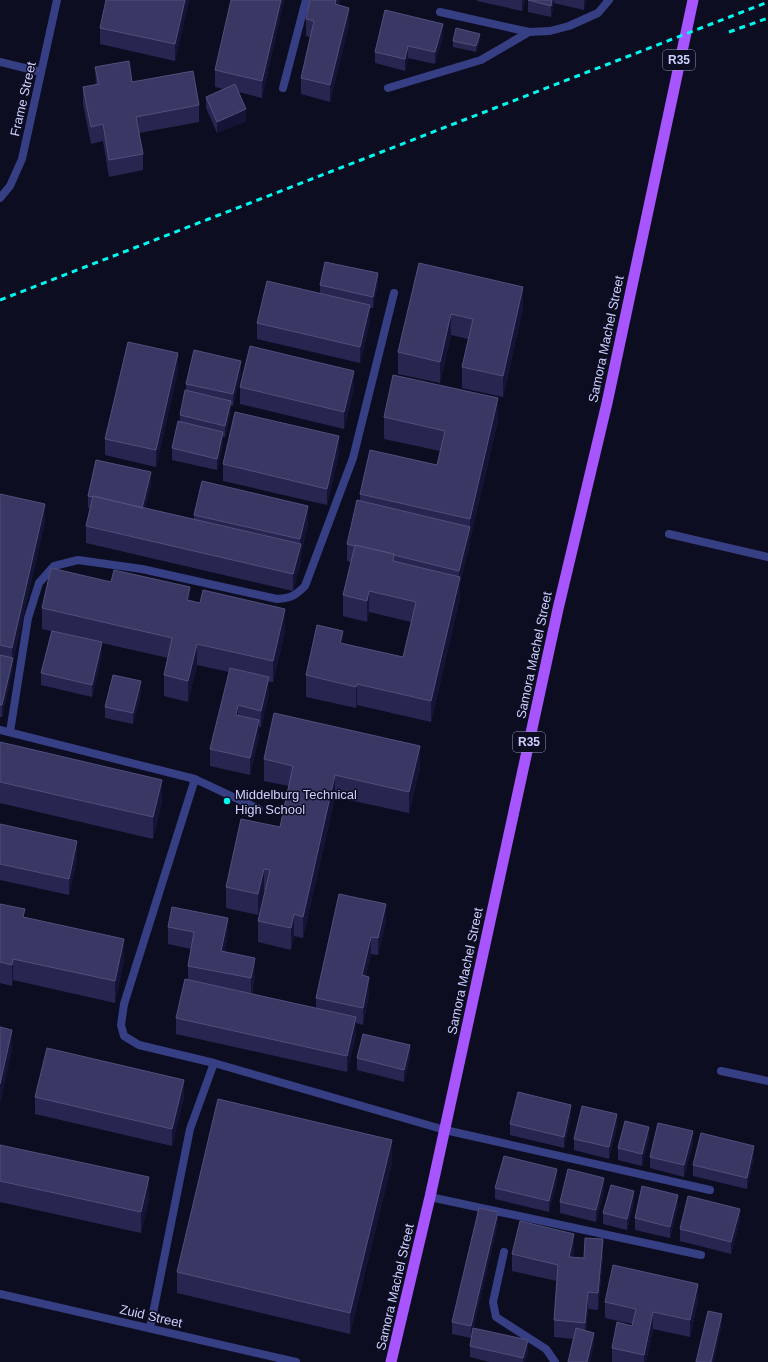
<svg xmlns="http://www.w3.org/2000/svg" width="768" height="1362" viewBox="0 0 768 1362" font-family="Arial,sans-serif">
<style>
.lines{fill:none;stroke-linecap:round;stroke-linejoin:round}
.service{stroke:#363f83;stroke-width:8}
.minor{stroke:#363f83;stroke-width:8}
.primary{stroke:#a755ff;stroke-width:11}
.rail{stroke:#00f9ee;stroke-width:3;stroke-dasharray:6 5;stroke-linecap:butt}
.wall{fill:#282551}
.shaded-wall{fill:#151436}
.building{fill:#393764;stroke:#514f7c}
.poi-dot{fill:#00f9ee;stroke:#0d0d22;stroke-width:1.5}
.labels{text-anchor:middle;dominant-baseline:central;stroke-width:3;stroke-linejoin:round;paint-order:stroke}
.shield{fill:#0d0d22;stroke:#9496bd;stroke-width:1}
.shield-label{font-size:12px;font-weight:bold;fill:#ced0ff}
.street-label{font-size:13px;fill:#ced0ff;stroke:#0d0d22}
.poi-label{font-size:13px;fill:#ced0ff;stroke:#0d0d22;text-anchor:start}
</style>
<rect width="100%" height="100%" fill="#0d0d22"/>
<g class="lines">
<path class="service" d="M 0,62 L 41,72
M 388,88 L 481,60 L 529,32
M 0,730 L 195,779 L 259,809
M 10,732 L 28,618 L 39,583 L 54,566 L 78,560 L 142,569 L 277,599 C 291,598 295,596 305,586 L 353,458 L 394,293
M 195,779 L 124,1004 L 121,1025 L 124,1036 L 139,1045 L 214,1063 L 445,1130 L 710,1190
M 721,1071 L 768,1081
M 430,1197 L 701,1255
M 504,1252 L 493,1302 L 496,1317 L 546,1349 L 555,1362
M 150,1328 L 190,1129 L 214,1063"/>
<path class="minor" d="M 440,12 L 529,32 L 550,31 L 569,26 L 598,13 L 609,0
M 283,88 L 306,0
M 0,198 L 10,186 L 22,159 L 57,0
M 669,534 L 768,557
M 0,1294 L 296,1362"/>
<path class="primary" d="M 391,1362 L 430,1197 L 558,609 L 607,403 L 693,0"/>
<path class="rail" d="M 729,32 L 768,18
M 0,300 L 768,2"/>
</g>
<path class="wall" d="M 189,0 L 175,61 L 100,44 L 100,28 Z
M 246,0 L 284,0 L 262,98 L 239,92 L 246,121 L 217,133 L 206,108 L 206,97 L 224,89 L 215,87 L 215,70 Z
M 310,0 L 340,0 L 339,5 L 349,24 L 330,102 L 301,94 L 301,78 L 310,37 L 306,36 L 306,19 Z
M 477,0 L 525,0 L 522,11 L 477,1 Z
M 528,0 L 586,0 L 584,10 L 554,3 L 551,17 L 528,12 Z
M 443,36 L 435,64 L 408,58 L 405,71 L 375,63 L 375,52 Z
M 480,40 L 476,52 L 453,47 L 453,41 Z
M 95,67 L 132,82 L 199,105 L 199,122 L 139,133 L 143,154 L 143,170 L 109,177 L 103,141 L 91,144 L 83,104 L 83,87 L 96,85 Z
M 419,263 L 523,308 L 503,397 L 462,388 L 462,367 L 468,339 L 451,335 L 440,383 L 398,374 L 398,352 Z
M 378,284 L 373,308 L 370,308 L 370,322 L 360,363 L 257,339 L 257,323 L 320,293 L 320,285 Z
M 178,370 L 156,467 L 105,455 L 105,439 Z
M 241,373 L 233,406 L 231,406 L 231,412 L 225,437 L 223,437 L 223,444 L 217,470 L 172,460 L 172,448 L 180,422 L 180,415 L 186,390 L 186,384 Z
M 240,387 L 354,387 L 344,429 L 240,404 Z
M 384,417 L 498,420 L 470,540 L 470,543 L 460,583 L 460,598 L 431,722 L 357,705 L 356,708 L 306,697 L 306,675 L 343,643 L 403,657 L 411,622 L 369,612 L 367,622 L 343,616 L 343,595 L 351,562 L 347,561 L 347,544 L 360,500 L 360,494 L 437,465 L 440,451 L 384,439 Z
M 339,453 L 327,505 L 223,481 L 223,464 Z
M 151,484 L 145,508 L 194,519 L 194,515 L 308,523 L 301,555 L 301,561 L 293,591 L 86,543 L 86,526 L 90,508 L 88,508 L 88,496 Z
M 0,494 L 45,521 L 13,661 L 13,669 L 2,717 L 0,717 Z
M 190,600 L 285,631 L 273,682 L 269,682 L 269,694 L 261,727 L 259,727 L 259,737 L 250,775 L 210,766 L 210,749 L 229,672 L 197,665 L 188,702 L 164,696 L 164,675 L 168,658 L 102,643 L 102,654 L 92,697 L 41,685 L 41,673 L 51,631 L 42,629 L 42,608 Z
M 141,692 L 133,724 L 105,718 L 105,707 Z
M 0,742 L 162,801 L 153,839 L 0,803 Z
M 264,759 L 420,767 L 409,813 L 335,797 L 303,938 L 294,936 L 291,950 L 258,942 L 258,921 L 265,891 L 264,890 L 258,915 L 226,908 L 226,887 L 280,827 L 289,786 L 264,781 Z
M 0,824 L 77,858 L 69,895 L 0,880 Z
M 0,904 L 25,917 L 124,960 L 115,1003 L 13,980 L 12,986 L 0,983 Z
M 386,921 L 378,955 L 371,954 L 366,976 L 369,994 L 363,1025 L 356,1023 L 356,1034 L 347,1072 L 176,1034 L 176,1018 L 188,980 L 188,966 L 191,949 L 168,944 L 168,927 L 228,934 L 224,952 L 255,975 L 252,994 L 316,1008 L 316,998 Z
M 410,1057 L 404,1082 L 357,1070 L 357,1058 Z
M 35,1097 L 184,1097 L 172,1146 L 35,1114 Z
M 571,1116 L 564,1148 L 510,1135 L 510,1124 Z
M 617,1126 L 609,1159 L 574,1150 L 574,1139 Z
M 649,1138 L 642,1166 L 618,1160 L 618,1148 Z
M 693,1143 L 684,1177 L 650,1168 L 650,1157 Z
M 0,1145 L 149,1198 L 141,1233 L 0,1202 Z
M 754,1158 L 747,1189 L 693,1176 L 693,1165 Z
M 392,1162 L 350,1334 L 177,1293 L 177,1272 Z
M 557,1180 L 549,1212 L 495,1199 L 495,1188 Z
M 604,1190 L 596,1222 L 560,1213 L 560,1202 Z
M 634,1202 L 627,1230 L 603,1224 L 603,1213 Z
M 678,1206 L 670,1238 L 635,1230 L 635,1218 Z
M 740,1220 L 731,1254 L 680,1241 L 680,1229 Z
M 498,1223 L 471,1338 L 452,1334 L 452,1322 Z
M 574,1251 L 573,1257 L 584,1258 L 603,1255 L 598,1310 L 588,1309 L 586,1331 L 594,1344 L 590,1362 L 568,1362 L 573,1339 L 554,1337 L 554,1320 L 557,1281 L 512,1271 L 512,1254 Z
M 698,1300 L 690,1337 L 653,1329 L 646,1362 L 612,1362 L 612,1348 L 632,1326 L 632,1324 L 605,1318 L 605,1302 Z
M 470,1346 L 528,1352 L 525,1362 L 489,1362 L 470,1357 Z"/>
<path class="shaded-wall" d="M 185,0 L 189,0 L 175,61 L 175,44 Z
M 281,0 L 284,0 L 262,98 L 262,81 Z
M 336,0 L 340,0 L 335,21 L 335,4 Z
M 522,0 L 525,0 L 522,11 Z
M 552,0 L 554,0 L 554,3 L 551,17 L 551,6 Z
M 584,0 L 586,0 L 584,10 Z
M 349,8 L 349,24 L 330,102 L 330,85 Z
M 443,24 L 443,36 L 435,64 L 435,52 Z
M 480,34 L 480,40 L 476,52 L 476,46 Z
M 408,46 L 408,58 L 405,71 L 405,59 Z
M 246,109 L 246,121 L 217,133 L 217,122 Z
M 378,273 L 378,284 L 373,308 L 373,297 Z
M 523,287 L 523,308 L 503,397 L 503,376 Z
M 370,305 L 370,322 L 360,363 L 360,347 Z
M 451,314 L 451,335 L 440,383 L 440,362 Z
M 178,353 L 178,370 L 156,467 L 156,450 Z
M 241,361 L 241,373 L 233,406 L 233,394 Z
M 354,371 L 354,387 L 344,429 L 344,412 Z
M 498,398 L 498,420 L 470,540 L 470,519 Z
M 231,401 L 231,412 L 225,437 L 225,426 Z
M 223,432 L 223,444 L 217,470 L 217,459 Z
M 339,436 L 339,453 L 327,505 L 327,489 Z
M 151,472 L 151,484 L 142,520 L 142,509 Z
M 45,504 L 45,521 L 13,661 L 13,669 L 2,717 L 2,705 L 12,661 L 12,648 Z
M 308,506 L 308,523 L 301,555 L 301,561 L 293,591 L 293,574 L 300,546 L 300,539 Z
M 470,527 L 470,543 L 460,583 L 460,598 L 431,722 L 431,701 L 459,582 L 459,571 Z
M 190,587 L 190,608 L 187,600 Z
M 369,591 L 369,612 L 367,622 L 367,601 Z
M 285,609 L 285,631 L 273,682 L 273,661 Z
M 343,631 L 343,652 L 340,643 Z
M 102,642 L 102,654 L 92,697 L 92,685 Z
M 197,644 L 197,665 L 188,702 L 188,681 Z
M 269,677 L 269,694 L 261,727 L 261,711 Z
M 141,681 L 141,692 L 133,724 L 133,713 Z
M 357,684 L 357,705 L 356,708 L 356,687 Z
M 238,705 L 238,722 L 236,715 Z
M 259,720 L 259,737 L 250,775 L 250,758 Z
M 420,746 L 420,767 L 409,813 L 409,792 Z
M 335,775 L 335,797 L 303,938 L 303,917 Z
M 162,780 L 162,801 L 153,839 L 153,817 Z
M 77,841 L 77,858 L 69,895 L 69,879 Z
M 264,869 L 264,890 L 258,915 L 258,894 Z
M 386,904 L 386,921 L 378,955 L 378,938 Z
M 294,914 L 294,936 L 291,950 L 291,928 Z
M 228,918 L 228,934 L 221,968 L 221,951 Z
M 371,937 L 371,954 L 362,992 L 362,975 Z
M 124,939 L 124,960 L 115,1003 L 115,981 Z
M 255,958 L 255,975 L 251,995 L 251,978 Z
M 13,959 L 13,980 L 12,986 L 12,965 Z
M 369,977 L 369,994 L 363,1025 L 363,1008 Z
M 356,1017 L 356,1034 L 347,1072 L 347,1056 Z
M 12,1030 L 12,1051 L 0,1105 L 0,1084 Z
M 410,1045 L 410,1057 L 404,1082 L 404,1070 Z
M 184,1080 L 184,1097 L 172,1146 L 172,1129 Z
M 571,1105 L 571,1116 L 564,1148 L 564,1137 Z
M 617,1114 L 617,1126 L 609,1159 L 609,1147 Z
M 649,1127 L 649,1138 L 642,1166 L 642,1154 Z
M 693,1131 L 693,1143 L 684,1177 L 684,1165 Z
M 392,1140 L 392,1162 L 350,1334 L 350,1313 Z
M 754,1146 L 754,1158 L 747,1189 L 747,1178 Z
M 557,1169 L 557,1180 L 549,1212 L 549,1201 Z
M 149,1177 L 149,1198 L 141,1233 L 141,1212 Z
M 604,1178 L 604,1190 L 596,1222 L 596,1210 Z
M 634,1191 L 634,1202 L 627,1230 L 627,1219 Z
M 678,1195 L 678,1206 L 670,1238 L 670,1227 Z
M 740,1209 L 740,1220 L 731,1254 L 731,1242 Z
M 498,1212 L 498,1223 L 471,1338 L 471,1326 Z
M 574,1234 L 574,1251 L 569,1274 L 569,1257 Z
M 603,1239 L 603,1255 L 598,1310 L 598,1293 Z
M 698,1284 L 698,1300 L 690,1337 L 690,1320 Z
M 588,1292 L 588,1309 L 585,1339 L 585,1323 Z
M 653,1312 L 653,1329 L 646,1362 L 644,1362 L 644,1355 Z
M 722,1314 L 722,1325 L 714,1362 L 711,1362 Z
M 594,1333 L 594,1344 L 590,1362 L 587,1362 Z
M 528,1340 L 528,1352 L 525,1362 L 523,1362 L 523,1358 Z"/>
<path class="building" d="M 106,0 L 185,0 L 175,44 L 100,28 Z
M 231,0 L 281,0 L 262,81 L 215,70 Z
M 310,0 L 336,0 L 335,4 L 349,8 L 330,85 L 301,78 L 314,21 L 306,19 Z
M 528,0 L 552,0 L 551,6 Z
M 385,10 L 443,24 L 435,52 L 408,46 L 405,59 L 375,52 Z
M 456,28 L 480,34 L 476,46 L 453,41 Z
M 129,61 L 132,82 L 193,71 L 199,105 L 136,117 L 143,154 L 109,160 L 103,124 L 91,127 L 83,87 L 99,84 L 95,67 Z
M 235,84 L 246,109 L 217,122 L 206,97 Z
M 325,262 L 378,273 L 373,297 L 320,285 Z
M 419,263 L 523,287 L 503,376 L 462,367 L 473,319 L 451,314 L 440,362 L 398,352 Z
M 267,281 L 370,305 L 360,347 L 257,323 Z
M 128,342 L 178,353 L 156,450 L 105,439 Z
M 250,346 L 354,371 L 344,412 L 240,387 Z
M 194,350 L 241,361 L 233,394 L 186,384 Z
M 393,375 L 498,398 L 470,519 L 360,494 L 370,450 L 437,465 L 445,431 L 384,417 Z
M 185,390 L 231,401 L 225,426 L 180,415 Z
M 235,412 L 339,436 L 327,489 L 223,464 Z
M 178,421 L 223,432 L 217,459 L 172,448 Z
M 96,460 L 151,472 L 142,508 L 93,496 L 93,497 L 88,496 Z
M 202,481 L 308,506 L 300,539 L 194,515 Z
M 0,494 L 45,504 L 12,648 L 0,645 Z
M 93,496 L 301,544 L 293,574 L 86,526 Z
M 357,500 L 470,527 L 459,571 L 394,555 L 394,554 L 355,545 L 355,546 L 347,544 Z
M 355,545 L 394,554 L 393,561 L 460,577 L 431,701 L 357,684 L 356,687 L 306,675 L 317,625 L 343,631 L 340,643 L 403,657 L 416,602 L 369,591 L 367,601 L 343,595 Z
M 51,568 L 111,582 L 114,570 L 190,587 L 187,600 L 200,603 L 203,590 L 285,609 L 273,661 L 197,644 L 188,681 L 164,675 L 172,638 L 42,608 Z
M 52,631 L 102,642 L 92,685 L 41,673 Z
M 0,655 L 13,658 L 2,705 L 0,705 Z
M 230,668 L 269,677 L 261,711 L 238,705 L 236,715 L 259,720 L 250,758 L 210,749 Z
M 113,675 L 141,681 L 133,713 L 105,707 Z
M 274,713 L 420,746 L 409,792 L 335,775 L 303,917 L 294,914 L 291,928 L 258,921 L 270,870 L 264,869 L 258,894 L 226,887 L 241,819 L 280,827 L 293,766 L 264,759 Z
M 0,742 L 162,780 L 153,817 L 0,782 Z
M 0,824 L 77,841 L 69,879 L 0,864 Z
M 339,894 L 386,904 L 378,938 L 371,937 L 362,975 L 369,977 L 363,1008 L 316,998 Z
M 0,904 L 25,909 L 23,917 L 124,939 L 115,981 L 13,959 L 12,965 L 0,962 Z
M 172,907 L 228,918 L 221,951 L 255,958 L 251,978 L 188,966 L 194,932 L 168,927 Z
M 185,979 L 356,1017 L 347,1056 L 176,1018 Z
M 0,1027 L 12,1030 L 0,1084 Z
M 363,1034 L 410,1045 L 404,1070 L 357,1058 Z
M 47,1048 L 184,1080 L 172,1129 L 35,1097 Z
M 518,1092 L 571,1105 L 564,1137 L 510,1124 Z
M 218,1099 L 392,1140 L 350,1313 L 177,1272 Z
M 582,1106 L 617,1114 L 609,1147 L 574,1139 Z
M 625,1121 L 649,1127 L 642,1154 L 618,1148 Z
M 658,1123 L 693,1131 L 684,1165 L 650,1157 Z
M 701,1133 L 754,1146 L 747,1178 L 693,1165 Z
M 0,1145 L 149,1177 L 141,1212 L 0,1181 Z
M 504,1156 L 557,1169 L 549,1201 L 495,1188 Z
M 568,1169 L 604,1178 L 596,1210 L 560,1202 Z
M 611,1185 L 634,1191 L 627,1219 L 603,1213 Z
M 642,1186 L 678,1195 L 670,1227 L 635,1218 Z
M 688,1196 L 740,1209 L 731,1242 L 680,1229 Z
M 479,1208 L 498,1212 L 471,1326 L 452,1322 Z
M 520,1221 L 574,1234 L 569,1257 L 584,1258 L 585,1238 L 603,1239 L 598,1293 L 588,1292 L 585,1323 L 554,1320 L 558,1265 L 512,1254 Z
M 613,1265 L 698,1284 L 690,1320 L 653,1312 L 644,1355 L 612,1348 L 617,1322 L 632,1326 L 636,1309 L 605,1302 Z
M 708,1311 L 722,1314 L 711,1362 L 696,1362 Z
M 473,1328 L 528,1340 L 523,1358 L 470,1346 Z
M 576,1328 L 594,1333 L 587,1362 L 568,1362 Z"/>
<circle class="poi-dot" cx="227" cy="801" r="4"/>
<g class="labels">
<g class="shield">
<rect x="663" y="50" width="32" height="20" rx="3"/>
<rect x="513" y="732" width="32" height="20" rx="3"/>
</g>
<g class="shield-label">
<text x="679" y="60">R35</text>
<text x="529" y="742">R35</text>
</g>
<g class="street-label">
<text transform="translate(23 99) rotate(-77)">Frame Street</text>
<text transform="translate(606 339) rotate(-78)">Samora Machel Street</text>
<text transform="translate(534 655) rotate(-78)">Samora Machel Street</text>
<text transform="translate(465 971) rotate(-78)">Samora Machel Street</text>
<text transform="translate(395 1287) rotate(-77)">Samora Machel Street</text>
<text transform="translate(151 1316) rotate(13)">Zuid Street</text>
</g>
<g class="poi-label">
<text x="235" y="794">Middelburg Technical<tspan x="235" dy="15">High School</tspan></text>
</g>
</g>
</svg>
